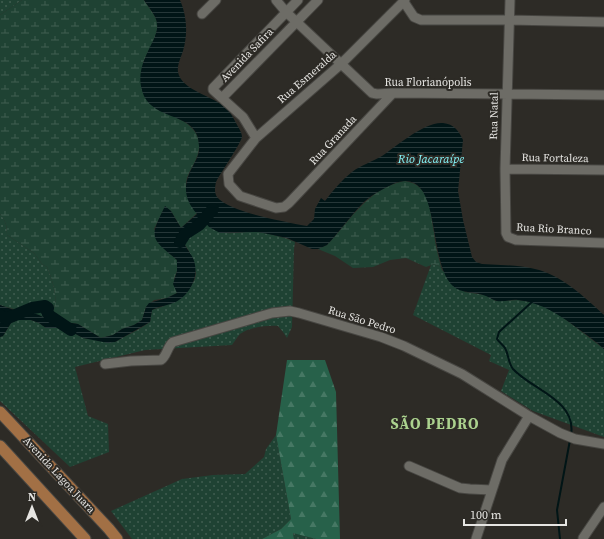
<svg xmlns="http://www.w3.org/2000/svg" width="604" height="539" viewBox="0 0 604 539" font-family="'Source Serif 4',serif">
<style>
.grass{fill:url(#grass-dots)}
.forest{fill:url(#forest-firs)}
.wetland{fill:url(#wetland-marsh)}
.water{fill:url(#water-rules)}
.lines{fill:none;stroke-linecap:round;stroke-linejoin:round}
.stream{stroke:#011516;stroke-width:2}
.river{stroke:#011516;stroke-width:12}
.minor-casing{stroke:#474642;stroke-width:11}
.major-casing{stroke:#474642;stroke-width:13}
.minor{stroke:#6d6c66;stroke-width:9}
.major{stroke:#a27045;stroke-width:11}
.labels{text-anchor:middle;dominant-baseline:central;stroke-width:4;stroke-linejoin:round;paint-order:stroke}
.street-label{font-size:11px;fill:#e6e5e2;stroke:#2d2b26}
.water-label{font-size:12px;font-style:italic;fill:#84f3f6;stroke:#2d2b26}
.district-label{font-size:15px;font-weight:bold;letter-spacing:1px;fill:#abd28e;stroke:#2d2b26}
</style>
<defs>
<pattern id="grass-dots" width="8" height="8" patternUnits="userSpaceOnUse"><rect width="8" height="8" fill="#1f4233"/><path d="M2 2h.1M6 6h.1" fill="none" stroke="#405d50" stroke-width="1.8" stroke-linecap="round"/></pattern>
<pattern id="forest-firs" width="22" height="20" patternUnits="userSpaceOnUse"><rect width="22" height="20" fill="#27614a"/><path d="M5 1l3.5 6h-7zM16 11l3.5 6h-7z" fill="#467864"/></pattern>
<pattern id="wetland-marsh" width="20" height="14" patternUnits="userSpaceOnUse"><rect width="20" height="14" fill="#1f4233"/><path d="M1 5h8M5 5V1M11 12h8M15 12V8" fill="none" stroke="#405d50"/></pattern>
<pattern id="water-rules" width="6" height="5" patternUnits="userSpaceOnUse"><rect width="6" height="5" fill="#011516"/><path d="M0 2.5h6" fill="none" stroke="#263738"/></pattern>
</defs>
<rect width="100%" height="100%" fill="#2d2b26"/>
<path class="grass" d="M 0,0 L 22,0 L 0,15 Z
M 0,214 C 6,220 7,227 7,235 L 34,253 L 42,264 L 47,267 C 52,279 59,298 53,311 C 52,314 49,317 47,319 C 32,311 16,311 0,305 Z
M 203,220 C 221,241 235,230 259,232 C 271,234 284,237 295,242 L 294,249 L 292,327 L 287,338 L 283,332 L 278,326 C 267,325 249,327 240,334 C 237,337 235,341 232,345 L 145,350 L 75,367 L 88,416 L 108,424 L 109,452 L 70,467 L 0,401 L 0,337 L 3,336 L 11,323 L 17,320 L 31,320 L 39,323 L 46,328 L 62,328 L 72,332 L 83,338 L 115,342 C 127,335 139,330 150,322 L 152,310 L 164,306 L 191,286 L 195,279 L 196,273 L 189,251 L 185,245 L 183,240 L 192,229 Z
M 434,264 L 441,267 L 442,270 L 465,292 L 485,295 L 496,301 L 518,300 L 532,302 L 548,308 L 561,316 L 604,349 L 604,437 L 533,411 L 501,391 L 509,370 L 489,361 L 491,355 L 413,315 L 431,265 Z
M 276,435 L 291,519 L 281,529 L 262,539 L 132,539 L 111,511 L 182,479 L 213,475 L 245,474 L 264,457 L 266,449 Z
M 293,532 L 316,539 L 294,539 Z"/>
<path class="forest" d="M 287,360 L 325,360 L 336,392 L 340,539 L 316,539 L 293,533 L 294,539 L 262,539 L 281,529 L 291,519 L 276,435 Z"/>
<path class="wetland" d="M 22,0 L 144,0 C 148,7 155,14 157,22 C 160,33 147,52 143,63 L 179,119 C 196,127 204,141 196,159 C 193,167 186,175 186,185 C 185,194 193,205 197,213 L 181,228 L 171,211 L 165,207 L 154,229 L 169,253 L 177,260 L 177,271 L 174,279 L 177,293 L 167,298 L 154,300 L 146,307 L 142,320 L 134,325 L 122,329 L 113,335 L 101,338 L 78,324 L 47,319 C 49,317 52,314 53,311 C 59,298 52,279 47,267 L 42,264 L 34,253 L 7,235 C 7,226 6,221 0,214 L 0,15 Z
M 404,181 C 431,184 430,212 434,233 C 435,244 438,255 441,267 L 434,264 L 426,267 L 406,258 L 390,260 L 373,267 L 353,268 L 335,256 L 318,249 L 327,245 C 351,220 367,189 404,181 Z"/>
<path class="water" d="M 144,0 L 180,0 C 187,16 188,34 183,51 C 181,57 177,65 178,72 C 181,90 213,96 226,108 C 230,112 233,117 236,123 C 238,127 242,132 242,137 C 240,145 221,172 216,182 C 215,187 214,192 217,197 C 229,212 282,221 301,225 L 307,226 L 314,219 L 315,209 L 321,198 L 325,201 C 333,190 342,180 352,172 C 361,165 372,162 382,156 C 396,146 426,121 443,123 C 454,124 459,131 463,140 L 458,191 L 463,220 L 472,257 L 476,262 L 482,264 C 500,265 518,265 535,269 C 562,275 584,297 604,315 L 604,349 C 597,342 588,336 580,330 C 561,316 543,303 518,300 C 511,299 504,302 497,301 C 492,300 488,296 483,295 C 475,292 465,293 457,289 C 424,271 446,162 393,184 C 383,189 373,194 365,201 C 351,215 340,231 327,245 L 318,249 L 312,249 L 287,238 L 273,235 L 258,232 L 220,233 L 209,227 L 203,220 L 192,229 L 183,240 C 185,249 194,255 195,265 C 198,280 187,298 173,303 C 166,306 159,306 152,310 L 150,322 L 115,342 L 108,343 L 83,338 L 72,332 L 62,328 L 46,328 L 39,323 L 31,320 L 17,320 L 11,323 L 3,336 L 0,337 L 0,305 L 14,310 L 27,311 L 39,315 L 47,319 L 78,324 L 101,338 L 113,335 L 122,329 L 134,325 L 142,320 L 146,307 L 149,303 L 167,298 L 177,293 L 173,284 L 177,271 L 177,260 C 150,237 149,239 165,206 L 171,211 L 181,228 L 197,214 C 183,198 183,184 193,166 C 196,160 200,153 199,146 C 199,112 157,122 144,96 C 135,76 144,59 153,41 C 155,36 158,30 157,24 C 157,16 148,7 144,0 Z"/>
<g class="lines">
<path class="stream" d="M 533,301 L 499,332 L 497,339 C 499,342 503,345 505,348 C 509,355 508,363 513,369 C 532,390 577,400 571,435
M 560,539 L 557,510 L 570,440"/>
<path class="river" d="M 180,242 L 185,234 L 199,225 L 213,209
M 0,315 L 4,318 L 8,318 L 32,308 L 45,306 L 48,308 L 47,312 L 50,316 L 71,330"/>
<defs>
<path id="minor" d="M 276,0 L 286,12 L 372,93 L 377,94 L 393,93 L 604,95
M 510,0 L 505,169 L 506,233 L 508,237 L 516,240 L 604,243
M 404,2 L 414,17 L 421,20 L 509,20 L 604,22
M 202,14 L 216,0
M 393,93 L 289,203 L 284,207 L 276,208 L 240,196 L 229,184 L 228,174 L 256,138 L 341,64 L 405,0
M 222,98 L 318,0
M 256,138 L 243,117 L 213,90 L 213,88 L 298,0
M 505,169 L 604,170
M 105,364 L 131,361 L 161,360 C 167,356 167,347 173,342 L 272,313 L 290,311 L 299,313 L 381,337 L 404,346 L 462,374 L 529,416 L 560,433 L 575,439 L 604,444
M 409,466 L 460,488 L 470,489 L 492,490
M 583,538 L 604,507
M 476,539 L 502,460 L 529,416"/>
<path id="major" d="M 0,412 L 109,529 L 117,539
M 0,446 L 85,539"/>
</defs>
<use href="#minor" class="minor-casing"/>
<use href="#major" class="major-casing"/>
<use href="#minor" class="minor"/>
<use href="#major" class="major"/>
</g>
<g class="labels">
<g class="street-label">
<text transform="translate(247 55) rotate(-46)">Avenida Safira</text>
<text transform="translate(307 77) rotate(-41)">Rua Esmeralda</text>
<text x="428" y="82">Rua Florianópolis</text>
<text transform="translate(494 116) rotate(-89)">Rua Natal</text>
<text transform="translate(333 140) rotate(-47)">Rua Granada</text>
<text transform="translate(555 158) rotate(1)">Rua Fortaleza</text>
<text transform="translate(554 229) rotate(3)">Rua Rio Branco</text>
<text transform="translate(362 320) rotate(17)">Rua São Pedro</text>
<text transform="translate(59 475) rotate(47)">Avenida Lagoa Juara</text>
</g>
<g class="water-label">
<text x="431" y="159">Rio Jacaraípe</text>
</g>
<g class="district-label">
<text x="435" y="423">SÃO PEDRO</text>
</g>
</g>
<g transform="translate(32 507)" stroke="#2d2b26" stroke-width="3" paint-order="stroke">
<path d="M0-3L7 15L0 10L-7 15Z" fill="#e6e5e2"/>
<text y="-6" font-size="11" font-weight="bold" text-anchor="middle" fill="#e6e5e2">N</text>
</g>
<path d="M464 519v6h102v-6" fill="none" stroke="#e6e5e2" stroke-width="2"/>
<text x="470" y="519" font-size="12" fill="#e6e5e2" stroke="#2d2b26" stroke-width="3" paint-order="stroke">100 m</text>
</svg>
